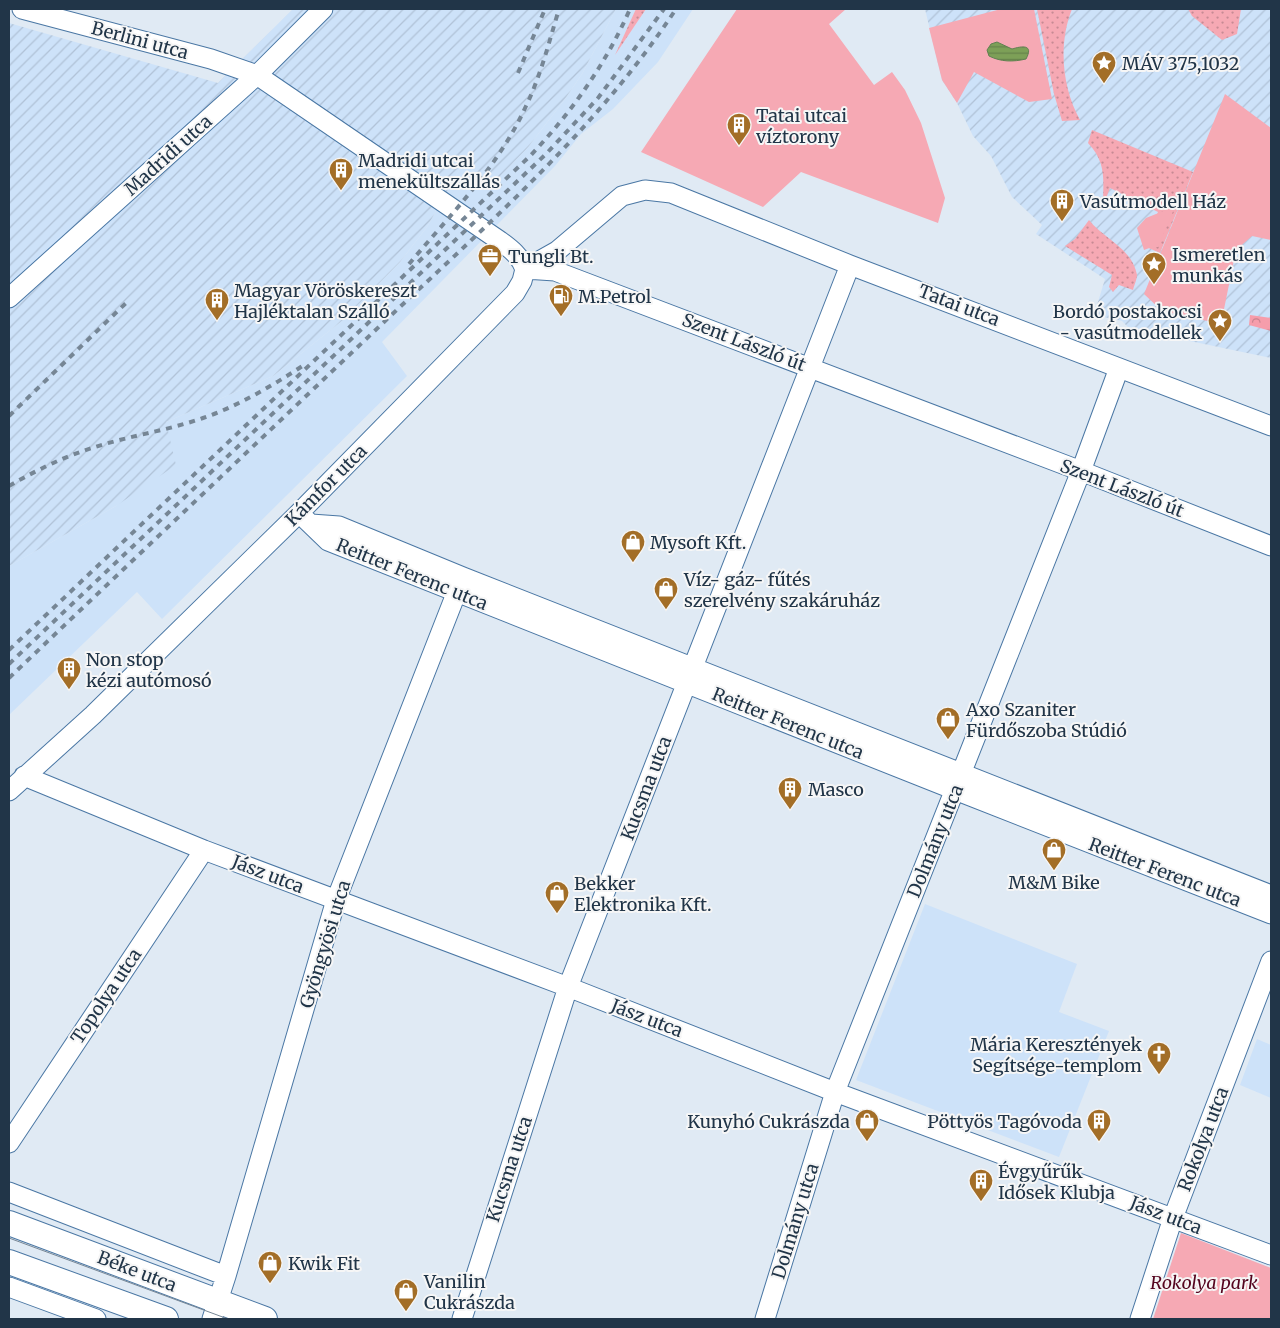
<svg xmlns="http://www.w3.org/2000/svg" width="1280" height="1328" viewBox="0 0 1280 1328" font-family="Merriweather,serif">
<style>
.built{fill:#cde2f9}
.industrial{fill:url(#industrial-furrows)}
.grass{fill:url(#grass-dots)}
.forest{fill:url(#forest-crowns)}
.park{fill:#f6a9b4}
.water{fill:url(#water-rules);stroke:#618052}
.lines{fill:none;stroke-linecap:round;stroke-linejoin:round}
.minor-casing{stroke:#4a77a4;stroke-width:21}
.major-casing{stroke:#4a77a4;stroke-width:26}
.minor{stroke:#fff;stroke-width:19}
.major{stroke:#fff;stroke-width:24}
.tram{stroke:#768695;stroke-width:1}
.rail{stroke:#768695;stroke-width:4;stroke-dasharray:6 6;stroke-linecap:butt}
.labels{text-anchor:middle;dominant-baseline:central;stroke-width:4;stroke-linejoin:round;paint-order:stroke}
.street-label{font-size:18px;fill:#213548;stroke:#f6f6f6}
.poi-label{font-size:18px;fill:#213548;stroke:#f6f6f6;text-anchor:start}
.park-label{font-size:18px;font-style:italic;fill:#55051f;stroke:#f6f6f6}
</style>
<defs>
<pattern id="industrial-furrows" width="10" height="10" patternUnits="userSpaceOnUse" patternTransform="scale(1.25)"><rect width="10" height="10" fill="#cde2f9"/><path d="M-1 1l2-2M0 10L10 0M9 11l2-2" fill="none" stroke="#b0c2d7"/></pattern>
<pattern id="grass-dots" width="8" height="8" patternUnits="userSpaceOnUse" patternTransform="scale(1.25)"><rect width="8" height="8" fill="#f6a9b4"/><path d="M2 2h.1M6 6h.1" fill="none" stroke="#c78a94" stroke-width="1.8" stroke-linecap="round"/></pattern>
<pattern id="forest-crowns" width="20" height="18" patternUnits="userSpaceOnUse" patternTransform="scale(1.25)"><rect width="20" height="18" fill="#f69dab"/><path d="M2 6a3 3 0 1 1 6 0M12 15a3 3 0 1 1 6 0" fill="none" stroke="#c7818d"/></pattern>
<pattern id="water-rules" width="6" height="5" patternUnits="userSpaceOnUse" patternTransform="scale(1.25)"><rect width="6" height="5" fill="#7da057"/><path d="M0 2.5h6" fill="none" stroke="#66834a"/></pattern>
</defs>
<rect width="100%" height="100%" fill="#e0eaf4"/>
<path class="built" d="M 616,9 L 636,9 L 617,51 L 646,9 L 693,9 L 658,62 L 613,109 L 581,134 L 555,166 L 382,342 L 407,376 L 162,619 L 137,592 L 9,715 L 9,566 L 116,506 L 166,422 L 273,376 L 343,320 L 400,262 L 427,227 L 463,163 L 492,185 L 529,146 L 565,99 L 582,74 Z
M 925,904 L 1077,964 L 1059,1012 L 1109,1031 L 1059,1157 L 856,1080 Z
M 1257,1039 L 1271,1045 L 1271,1098 L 1240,1085 Z"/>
<path class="industrial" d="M 293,9 L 616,9 L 582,74 L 565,99 L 529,146 L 492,185 L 463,163 L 427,227 L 400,262 L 343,320 L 273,376 L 166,422 L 176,465 L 116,506 L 9,566 L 9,23 L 218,83 Z
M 925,9 L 1271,9 L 1271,358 L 1142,331 L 1128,327 L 1122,321 L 1094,315 L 1105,279 L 1036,234 L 1042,225 L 1012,197 L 991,156 L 973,136 L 957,103 L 942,80 Z"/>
<path class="grass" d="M 636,9 L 646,9 L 615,55 L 635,11 Z
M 1037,9 L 1072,9 C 1058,44 1062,88 1080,120 L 1062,121 L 1054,94 Z
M 1188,9 L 1241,9 L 1237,34 L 1222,40 L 1192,16 Z
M 1092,130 L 1193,172 L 1160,253 L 1144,246 L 1158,212 L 1110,188 L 1103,206 C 1103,180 1107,163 1088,143 Z
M 1089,220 C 1104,239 1132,248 1137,275 C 1137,279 1134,286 1133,290 L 1119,285 L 1113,292 L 1109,287 L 1112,275 L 1065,246 L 1075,239 Z"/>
<path class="forest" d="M 1250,315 L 1271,318 L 1271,331 L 1249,325 Z"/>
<path class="park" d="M 737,9 L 846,9 L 829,24 L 874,85 L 892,72 L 905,90 L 921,123 L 945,198 L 938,223 L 801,172 L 763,207 L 641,152 Z
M 1001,9 L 1034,9 L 1052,99 L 1029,102 L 974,72 L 957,103 L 942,80 L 929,28 Z
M 1225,94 L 1271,128 L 1271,240 L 1252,236 L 1236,250 L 1221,324 L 1162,311 L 1144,294 Z
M 1171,208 L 1174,209 L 1158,247 L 1152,247 L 1144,250 L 1137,228 L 1146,218 Z
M 1181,1233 L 1271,1268 L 1271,1319 L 1153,1319 Z"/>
<path class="water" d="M 997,42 L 1012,49 C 1022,46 1034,44 1026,59 C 1013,62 1001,62 989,56 L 987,50 L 991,44 Z"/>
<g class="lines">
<defs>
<path id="minor" d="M 22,9 L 211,59 L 257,75 L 500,241 C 511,249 520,256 525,269
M 525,269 L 557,251 L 622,196 L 645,190 L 671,193 L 850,265 L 1271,426
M 525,269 L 555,271 L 1081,471 L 1271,546
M 9,298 L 257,75 L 323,9
M 299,513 L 328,541 L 965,794 L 1271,914
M 311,524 L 339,526 L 463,577 L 1271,895
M 24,776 L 204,850 L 568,987 L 835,1092 L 1271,1255
M 9,791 L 93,715 L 299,513 L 515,293 L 522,281 L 525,269
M 9,1143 L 204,850
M 9,1192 L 226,1276
M 9,1287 L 96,1319
M 212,1319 L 226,1276 L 336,900 L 461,581
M 462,1319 L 568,987 L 850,265
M 765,1319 L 835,1092 L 1081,471 L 1119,368
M 1140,1319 L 1173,1218 L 1271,961"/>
<path id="major" d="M 9,1223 L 265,1319
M 9,1262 L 166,1319"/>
</defs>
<use href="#minor" class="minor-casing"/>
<use href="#major" class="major-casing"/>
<use href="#minor" class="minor"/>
<use href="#major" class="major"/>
<path class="tram" d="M 9,1238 L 228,1319"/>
<path class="rail" d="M 518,73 L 545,9
M 409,264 C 451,214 499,166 526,106 C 541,75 549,42 559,9
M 9,416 L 127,302
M 9,486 C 35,471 63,457 92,448 C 128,436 166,431 203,418 C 238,406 272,386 304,365
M 9,650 L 530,156 C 571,113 606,64 630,9
M 9,664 L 546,154 L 598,98 L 664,9
M 9,678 C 134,559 260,440 385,321 C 489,223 597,129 676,9"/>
</g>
<defs>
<symbol id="sight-pin" viewBox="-11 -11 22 30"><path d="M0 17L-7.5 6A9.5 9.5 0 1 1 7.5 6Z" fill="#a36e27" stroke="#f6f6f6"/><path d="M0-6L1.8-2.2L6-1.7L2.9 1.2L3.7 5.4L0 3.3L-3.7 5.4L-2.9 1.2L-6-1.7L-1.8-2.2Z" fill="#fff"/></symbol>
<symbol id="building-pin" viewBox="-11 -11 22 30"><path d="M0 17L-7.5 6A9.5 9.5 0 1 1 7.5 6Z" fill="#a36e27" stroke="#f6f6f6"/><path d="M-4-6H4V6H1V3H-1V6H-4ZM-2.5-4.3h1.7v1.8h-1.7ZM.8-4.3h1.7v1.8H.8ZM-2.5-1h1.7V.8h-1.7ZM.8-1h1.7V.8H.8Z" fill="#fff"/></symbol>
<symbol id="office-pin" viewBox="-11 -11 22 30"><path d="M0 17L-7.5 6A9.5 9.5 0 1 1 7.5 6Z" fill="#a36e27" stroke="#f6f6f6"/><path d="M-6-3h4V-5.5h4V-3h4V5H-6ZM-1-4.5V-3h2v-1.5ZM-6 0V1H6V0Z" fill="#fff"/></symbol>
<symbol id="fuel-pin" viewBox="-11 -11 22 30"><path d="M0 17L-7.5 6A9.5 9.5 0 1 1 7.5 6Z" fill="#a36e27" stroke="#f6f6f6"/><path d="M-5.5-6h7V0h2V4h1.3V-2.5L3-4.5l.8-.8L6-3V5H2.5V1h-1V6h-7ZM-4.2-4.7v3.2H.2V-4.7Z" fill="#fff"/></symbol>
<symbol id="shop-pin" viewBox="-11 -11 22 30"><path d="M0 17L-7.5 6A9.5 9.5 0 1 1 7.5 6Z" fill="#a36e27" stroke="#f6f6f6"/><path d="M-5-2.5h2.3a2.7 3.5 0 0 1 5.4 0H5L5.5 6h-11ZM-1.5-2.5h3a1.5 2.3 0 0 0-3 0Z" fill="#fff"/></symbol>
<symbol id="church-pin" viewBox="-11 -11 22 30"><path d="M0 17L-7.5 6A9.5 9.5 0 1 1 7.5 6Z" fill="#a36e27" stroke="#f6f6f6"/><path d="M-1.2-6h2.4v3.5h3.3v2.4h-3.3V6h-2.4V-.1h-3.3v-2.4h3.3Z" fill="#fff"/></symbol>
</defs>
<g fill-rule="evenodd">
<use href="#sight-pin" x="1090" y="49" width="28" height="38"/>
<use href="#building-pin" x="725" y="111" width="28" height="38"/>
<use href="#building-pin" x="327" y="156" width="28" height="38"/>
<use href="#building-pin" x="1048" y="187" width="28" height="38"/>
<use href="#office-pin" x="476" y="242" width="28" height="38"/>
<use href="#sight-pin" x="1140" y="250" width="28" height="38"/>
<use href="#fuel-pin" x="547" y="282" width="28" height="38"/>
<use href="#building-pin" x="203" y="286" width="28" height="38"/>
<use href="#sight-pin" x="1206" y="307" width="28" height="38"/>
<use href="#shop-pin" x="619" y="528" width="28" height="38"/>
<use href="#shop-pin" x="652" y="575" width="28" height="38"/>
<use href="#building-pin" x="55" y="655" width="28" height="38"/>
<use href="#shop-pin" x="934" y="705" width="28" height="38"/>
<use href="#building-pin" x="776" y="775" width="28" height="38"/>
<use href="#shop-pin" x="1040" y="836" width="28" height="38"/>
<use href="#shop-pin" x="543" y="879" width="28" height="38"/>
<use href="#church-pin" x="1145" y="1040" width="28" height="38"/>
<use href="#shop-pin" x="853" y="1107" width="28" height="38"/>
<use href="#building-pin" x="1085" y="1107" width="28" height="38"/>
<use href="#building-pin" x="967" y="1167" width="28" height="38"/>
<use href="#shop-pin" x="256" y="1249" width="28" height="38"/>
<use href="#shop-pin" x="392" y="1277" width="28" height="38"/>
</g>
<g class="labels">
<g class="street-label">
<text transform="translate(140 40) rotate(15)">Berlini utca</text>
<text transform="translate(168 155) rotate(-42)">Madridi utca</text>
<text transform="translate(959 305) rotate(21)">Tatai utca</text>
<text transform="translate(744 342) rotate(21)">Szent László út</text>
<text transform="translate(326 485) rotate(-45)">Kámfor utca</text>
<text transform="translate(1122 488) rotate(21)">Szent László út</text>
<text transform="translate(412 574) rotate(22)">Reitter Ferenc utca</text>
<text transform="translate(788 723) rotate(22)">Reitter Ferenc utca</text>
<text transform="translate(646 788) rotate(-69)">Kucsma utca</text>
<text transform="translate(935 841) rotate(-68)">Dolmány utca</text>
<text transform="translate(1165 872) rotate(21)">Reitter Ferenc utca</text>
<text transform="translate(268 874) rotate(21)">Jász utca</text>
<text transform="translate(325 944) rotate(-73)">Gyöngyösi utca</text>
<text transform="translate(106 996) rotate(-56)">Topolya utca</text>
<text transform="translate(647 1018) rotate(21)">Jász utca</text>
<text transform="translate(1203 1139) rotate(-69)">Rokolya utca</text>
<text transform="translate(509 1169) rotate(-72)">Kucsma utca</text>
<text transform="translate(1166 1215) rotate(21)">Jász utca</text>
<text transform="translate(795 1221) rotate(-73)">Dolmány utca</text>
<text transform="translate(137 1271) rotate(21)">Béke utca</text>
</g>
<g class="poi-label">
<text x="1122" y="63">MÁV 375,1032</text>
<text x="756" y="115">Tatai utcai<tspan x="756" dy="21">víztorony</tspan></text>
<text x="358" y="160">Madridi utcai<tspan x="358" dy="21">menekültszállás</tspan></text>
<text x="1080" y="201">Vasútmodell Ház</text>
<text x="1172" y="254">Ismeretlen<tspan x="1172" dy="21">munkás</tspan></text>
<text x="508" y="256">Tungli Bt.</text>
<text x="234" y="290">Magyar Vöröskereszt<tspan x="234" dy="21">Hajléktalan Szálló</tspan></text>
<text x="578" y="296">M.Petrol</text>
<text x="1202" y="311" text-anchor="end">Bordó postakocsi<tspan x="1202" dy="21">- vasútmodellek</tspan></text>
<text x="650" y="542">Mysoft Kft.</text>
<text x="684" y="579">Víz- gáz- fűtés<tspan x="684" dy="21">szerelvény szakáruház</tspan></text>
<text x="86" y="659">Non stop<tspan x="86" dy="21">kézi autómosó</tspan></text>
<text x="966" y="709">Axo Szaniter<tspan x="966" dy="21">Fürdőszoba Stúdió</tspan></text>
<text x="808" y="789">Masco</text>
<text x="1054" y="882" text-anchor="middle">M&amp;M Bike</text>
<text x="574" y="883">Bekker<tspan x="574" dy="21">Elektronika Kft.</tspan></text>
<text x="1142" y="1044" text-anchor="end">Mária Keresztények<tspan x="1142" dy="21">Segítsége-templom</tspan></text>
<text x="850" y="1121" text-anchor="end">Kunyhó Cukrászda</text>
<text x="1082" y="1121" text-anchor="end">Pöttyös Tagóvoda</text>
<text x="998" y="1171">Évgyűrűk<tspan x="998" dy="21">Idősek Klubja</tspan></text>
<text x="288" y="1263">Kwik Fit</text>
<text x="424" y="1281">Vanilin<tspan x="424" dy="21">Cukrászda</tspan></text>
</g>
<g class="park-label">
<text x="1204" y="1282">Rokolya park</text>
</g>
</g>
<rect width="1280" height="1328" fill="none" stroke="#213548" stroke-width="20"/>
</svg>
